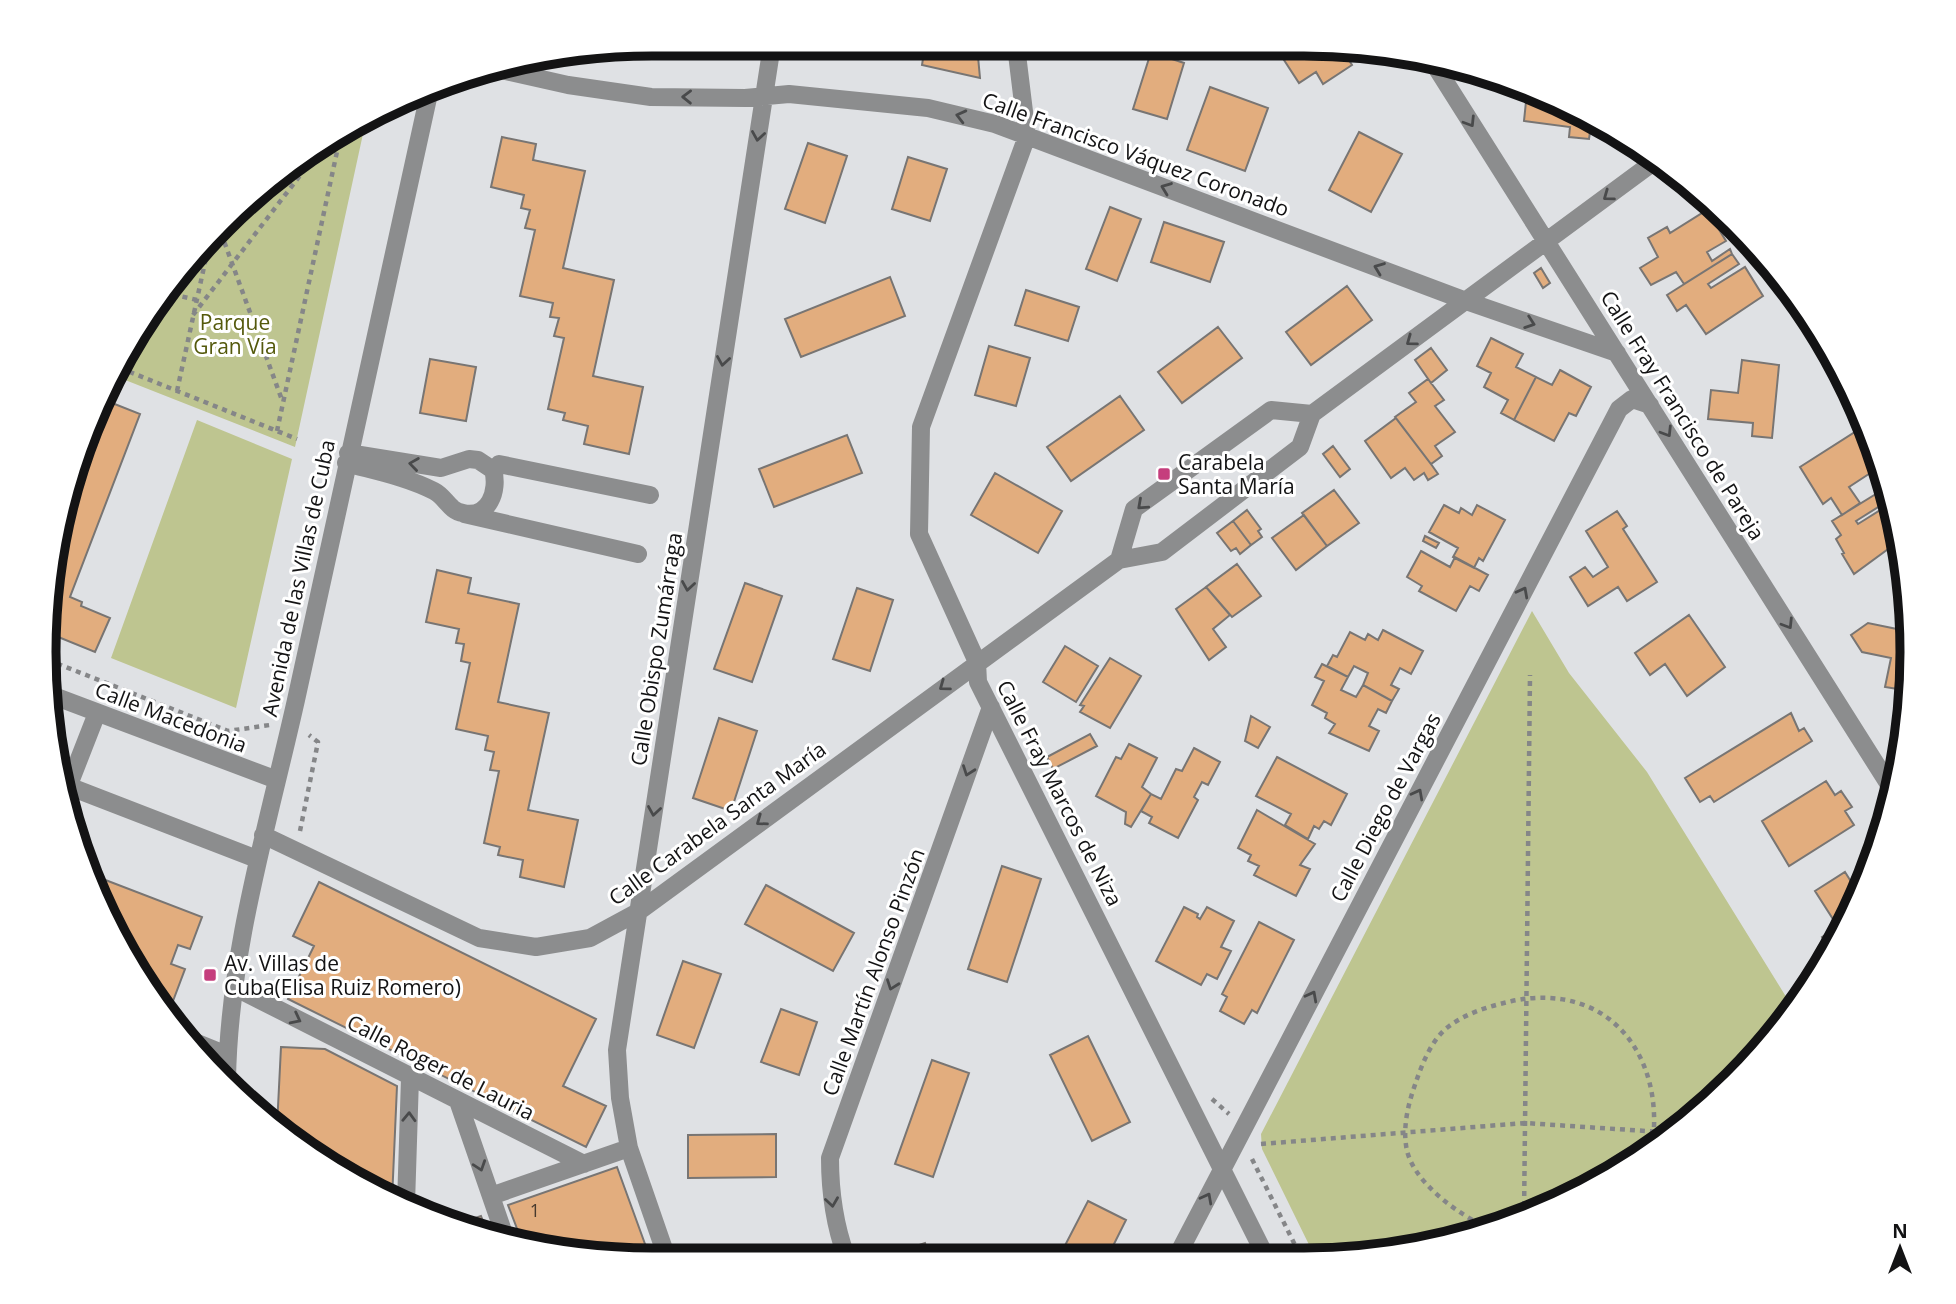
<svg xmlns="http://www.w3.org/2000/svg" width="1956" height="1304" viewBox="0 0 1956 1304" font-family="'Open Sans',sans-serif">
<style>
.green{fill:#bec590}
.building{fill:#e2ad7e;stroke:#787573;stroke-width:2}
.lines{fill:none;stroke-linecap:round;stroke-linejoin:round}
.path{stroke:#858688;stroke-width:4.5;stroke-dasharray:5 5;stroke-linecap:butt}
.minor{stroke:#8c8d8e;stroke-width:18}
.oneway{stroke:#494a4b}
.poi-dot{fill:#c53e7d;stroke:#fff;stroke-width:2.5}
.labels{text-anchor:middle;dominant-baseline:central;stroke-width:6;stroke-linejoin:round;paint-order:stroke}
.number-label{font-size:18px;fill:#473a2e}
.street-label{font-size:21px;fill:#131314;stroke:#fff}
.park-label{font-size:21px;fill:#54590c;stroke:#fff}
.poi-label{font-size:21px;fill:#131314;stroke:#fff;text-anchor:start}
.rim{fill:none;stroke:#131314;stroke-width:9}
</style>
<rect width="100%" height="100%" fill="#dfe1e4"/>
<path class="green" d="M 366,120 L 295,447 L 115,376 L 170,281 L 314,146 Z
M 197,420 L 292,459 L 236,708 L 111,658 Z
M 1532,611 L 1569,673 L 1647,772 L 1793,1008 C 1762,1052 1717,1103 1673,1135 C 1573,1208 1441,1259 1316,1259 L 1262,1149 L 1261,1134 Z"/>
<path class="building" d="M 853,45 L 891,45 L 890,59 L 852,56 Z
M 925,46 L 977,46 L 980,78 L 922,65 Z
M 1302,48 L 1349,49 L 1344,52 L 1352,65 L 1323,84 L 1316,72 L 1299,83 L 1284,60 Z
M 1151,52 L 1184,63 L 1167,119 L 1133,109 Z
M 1210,87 L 1268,108 L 1245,171 L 1187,150 Z
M 1527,92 L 1573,106 L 1592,119 L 1589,139 L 1569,137 L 1570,127 L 1524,121 Z
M 1359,132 L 1402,154 L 1371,212 L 1329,190 Z
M 502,137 L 536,144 L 533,160 L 585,171 L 563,268 L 614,280 L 593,376 L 643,387 L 629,454 L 584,444 L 588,426 L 563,420 L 565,413 L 548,409 L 564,338 L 554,336 L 559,318 L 550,317 L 553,303 L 520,296 L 535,230 L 525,228 L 530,210 L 521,208 L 524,195 L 491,187 Z
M 808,143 L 847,156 L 825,223 L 785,209 Z
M 908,157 L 947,169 L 930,221 L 892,209 Z
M 1110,207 L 1141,219 L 1117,281 L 1086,269 Z
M 1707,210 L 1726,241 L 1707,252 L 1712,261 L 1730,249 L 1732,254 L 1684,284 L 1676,272 L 1651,285 L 1640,268 L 1658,257 L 1648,238 L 1667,227 L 1670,233 Z
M 1164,222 L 1224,242 L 1210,282 L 1151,262 Z
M 1732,254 L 1739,264 L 1708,284 L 1711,288 L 1745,267 L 1763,296 L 1706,334 L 1686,305 L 1677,311 L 1667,295 Z
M 1541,268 L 1550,283 L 1543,288 L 1534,273 Z
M 890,277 L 905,316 L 801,357 L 785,319 Z
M 1347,286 L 1372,320 L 1311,365 L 1286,332 Z
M 1026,290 L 1079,307 L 1068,341 L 1015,325 Z
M 1218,327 L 1242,358 L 1182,403 L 1158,372 Z
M 1491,338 L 1523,354 L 1516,367 L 1536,377 L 1514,420 L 1501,413 L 1508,400 L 1484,387 L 1491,373 L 1477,366 Z
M 989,346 L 1030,358 L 1016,406 L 975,395 Z
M 1431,348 L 1447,370 L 1431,383 L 1415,360 Z
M 430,359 L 476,367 L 466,421 L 420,413 Z
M 1742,360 L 1779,365 L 1772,438 L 1752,436 L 1753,423 L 1708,419 L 1711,390 L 1738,393 Z
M 1560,370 L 1591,387 L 1576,416 L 1569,413 L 1554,441 L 1514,420 L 1536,377 L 1552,385 Z
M 1428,379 L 1444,400 L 1435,406 L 1455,432 L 1435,446 L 1442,456 L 1431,464 L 1395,417 L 1416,402 L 1409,393 Z
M 1120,396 L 1144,430 L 1071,481 L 1047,447 Z
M 102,399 L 140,414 L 70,597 L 82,602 L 81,606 L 110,618 L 95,652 L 46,632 L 45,612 L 90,420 Z
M 1396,418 L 1431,464 L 1438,474 L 1428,480 L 1424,473 L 1414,480 L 1405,468 L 1391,478 L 1365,441 Z
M 1855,432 L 1878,468 L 1849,487 L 1860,503 L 1842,515 L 1831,498 L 1823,504 L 1800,467 Z
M 847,435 L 862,473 L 774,507 L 759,469 Z
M 1333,446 L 1350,469 L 1340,477 L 1323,454 Z
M 995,473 L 1062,511 L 1038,553 L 971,515 Z
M 1884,489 L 1891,499 L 1856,521 L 1858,524 L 1893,502 L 1899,541 L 1854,574 L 1842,554 L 1844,553 L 1836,539 L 1841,535 L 1832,521 Z
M 1334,490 L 1359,523 L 1327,546 L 1302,513 Z
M 1444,505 L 1459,513 L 1461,508 L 1472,515 L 1477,505 L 1505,520 L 1483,561 L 1479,558 L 1474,568 L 1453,557 L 1458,548 L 1429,532 Z
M 1247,510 L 1261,529 L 1258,531 L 1262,537 L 1251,545 L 1233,521 Z
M 1617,511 L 1627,526 L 1623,529 L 1657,582 L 1627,601 L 1618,587 L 1588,606 L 1570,577 L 1585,567 L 1593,577 L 1608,567 L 1586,531 Z
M 1304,515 L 1327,546 L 1296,570 L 1272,538 Z
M 1233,521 L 1251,545 L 1240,554 L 1236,548 L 1231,551 L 1217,533 Z
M 1425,536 L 1439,543 L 1436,548 L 1423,541 Z
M 1421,551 L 1450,567 L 1455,557 L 1488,575 L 1479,591 L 1470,586 L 1456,611 L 1419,591 L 1422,586 L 1407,577 Z
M 1237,564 L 1261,596 L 1232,617 L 1206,587 Z
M 437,570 L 471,578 L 468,593 L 519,604 L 498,702 L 549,713 L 528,810 L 578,820 L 564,887 L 520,877 L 523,860 L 498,855 L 500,847 L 484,843 L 499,771 L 490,770 L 494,752 L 485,750 L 488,736 L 456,729 L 470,663 L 461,661 L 464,644 L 456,643 L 459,629 L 426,622 Z
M 745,583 L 782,596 L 752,682 L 714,669 Z
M 1206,587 L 1230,615 L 1213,629 L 1226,647 L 1209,660 L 1176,609 Z
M 857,588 L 893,600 L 870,671 L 833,659 Z
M 1903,602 L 1909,604 L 1911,613 L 1909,669 L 1903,682 L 1900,681 L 1898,689 L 1885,687 L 1891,658 L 1862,652 L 1851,635 L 1868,623 L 1897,629 Z
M 1689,615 L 1725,667 L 1687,696 L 1665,664 L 1650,675 L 1635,653 Z
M 1383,630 L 1423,651 L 1411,674 L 1400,668 L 1391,685 L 1399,689 L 1392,701 L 1363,685 L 1368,673 L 1354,666 L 1348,677 L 1327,666 L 1333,655 L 1337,657 L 1350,632 L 1365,640 L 1368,634 L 1378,640 Z
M 1065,646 L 1098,666 L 1076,702 L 1043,682 Z
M 1110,658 L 1141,676 L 1110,728 L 1080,712 L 1084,706 L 1080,705 Z
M 1322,664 L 1348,677 L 1341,690 L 1356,697 L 1363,685 L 1392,701 L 1386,713 L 1378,709 L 1369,726 L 1379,731 L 1369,751 L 1329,733 L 1335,724 L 1325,718 L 1327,713 L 1312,705 L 1324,681 L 1315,677 Z
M 1791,713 L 1799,731 L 1804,728 L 1812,741 L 1714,802 L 1710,796 L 1700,802 L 1685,778 Z
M 1251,716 L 1270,727 L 1258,748 L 1245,741 Z
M 719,718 L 757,731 L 731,811 L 693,798 Z
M 1090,734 L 1097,746 L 1053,769 L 1047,757 Z
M 1129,744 L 1157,758 L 1142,787 L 1151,794 L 1131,827 L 1125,824 L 1126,812 L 1096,796 L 1116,757 L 1121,759 Z
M 1194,748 L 1220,762 L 1208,785 L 1202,782 L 1194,797 L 1198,800 L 1178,838 L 1149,823 L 1152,817 L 1141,811 L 1151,794 L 1161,799 L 1176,769 L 1182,771 Z
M 1277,757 L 1347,794 L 1331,825 L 1324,821 L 1319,829 L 1314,826 L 1308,839 L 1285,825 L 1291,814 L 1256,796 Z
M 1826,781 L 1835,795 L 1841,791 L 1852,807 L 1845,811 L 1854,825 L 1789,866 L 1762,821 Z
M 1257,810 L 1315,844 L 1300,865 L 1310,869 L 1296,896 L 1254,875 L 1259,866 L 1248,861 L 1251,855 L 1238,848 Z
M 1002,866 L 1041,879 L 1007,982 L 968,969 Z
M 1845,872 L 1855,888 L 1857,885 L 1861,890 L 1832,954 L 1822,937 L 1838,927 L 1815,891 Z
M 95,876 L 202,917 L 190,949 L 178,945 L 171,964 L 185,969 L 173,1001 L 157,995 L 125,956 Z
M 319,882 L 596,1019 L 563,1086 L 606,1106 L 586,1147 L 288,999 L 314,946 L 293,936 Z
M 766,885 L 854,933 L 833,971 L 745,924 Z
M 1184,907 L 1198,914 L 1197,917 L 1200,919 L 1207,907 L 1234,921 L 1221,947 L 1231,951 L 1217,979 L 1207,974 L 1201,985 L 1156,961 Z
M 1259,922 L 1294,940 L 1257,1013 L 1252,1010 L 1244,1024 L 1220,1011 L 1227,997 L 1222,994 Z
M 683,961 L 721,974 L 694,1048 L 657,1035 Z
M 781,1009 L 817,1022 L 799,1075 L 761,1062 Z
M 1088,1036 L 1130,1122 L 1092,1141 L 1050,1055 Z
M 281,1047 L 325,1049 L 397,1086 L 392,1200 L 383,1198 L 277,1127 Z
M 932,1060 L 969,1073 L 933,1177 L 895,1164 Z
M 776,1134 L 776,1177 L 688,1178 L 688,1135 Z
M 617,1167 L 649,1255 L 572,1255 L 521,1239 L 508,1205 Z
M 1088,1201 L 1126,1220 L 1107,1258 L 1059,1257 Z
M 481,1216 L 486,1229 L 463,1222 Z
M 925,1243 L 929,1257 L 890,1257 L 889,1255 Z"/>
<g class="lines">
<path class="path" d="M 221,233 L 282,400
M 163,292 L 197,300
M 193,315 L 328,139
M 125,359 L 128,371
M 120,368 L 297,439
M 177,391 L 209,244
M 277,431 L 341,133
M 48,660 L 228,731 L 270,725
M 300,831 L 318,742 L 309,735
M 1212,1099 L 1229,1114
M 1261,1144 L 1525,1123 L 1676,1133
M 1252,1159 L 1302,1259
M 1524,1216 L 1530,675
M 1490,1229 C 1459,1215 1410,1181 1406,1145 C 1403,1124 1409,1101 1416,1082 C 1422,1064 1432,1039 1448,1027 C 1466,1013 1490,1006 1512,1001 C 1610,981 1666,1057 1652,1148"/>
<path class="minor" d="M 1016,46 L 1027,136 L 921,427 L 919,534 L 977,662 L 978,682 L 1267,1259
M 1434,64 L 1893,791
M 497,69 L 568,85 L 651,97 L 745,98 L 789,94 L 928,108 L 995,124 L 1466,301 L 1617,353
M 346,463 C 375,471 407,477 434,491 C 446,497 449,511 463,513 C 489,519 499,490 493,470 L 478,460 L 469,459 L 441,468 L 348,453
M 499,464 L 650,495
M 464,514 L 638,554
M 1119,560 L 1162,552 L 1300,447 L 1312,414
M 51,695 L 277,780
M 68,786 L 257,859
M 65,795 L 97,713
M 263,835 L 479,938 L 536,947 L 590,938 L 638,912 L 1119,560 L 1134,509 L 1271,410 L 1312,414 L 1655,161
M 236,988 L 584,1164
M 195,1042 L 227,1055
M 227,1080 C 229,951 268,825 296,700 C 341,496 385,293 430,89
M 458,1101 L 504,1234
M 491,1196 L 629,1148
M 406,1204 L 410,1078
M 666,1255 L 629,1148 L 620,1098 L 617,1050 L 772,45
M 846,1256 C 834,1223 830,1193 830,1158 L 991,707
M 1176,1258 L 1619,409 L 1632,399 L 1650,405"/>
</g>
<defs><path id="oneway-chevron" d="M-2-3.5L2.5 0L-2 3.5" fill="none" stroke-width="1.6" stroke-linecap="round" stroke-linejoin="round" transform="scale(1.75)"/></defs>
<g class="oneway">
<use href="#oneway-chevron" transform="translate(687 97) rotate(-179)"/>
<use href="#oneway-chevron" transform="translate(961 116) rotate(-166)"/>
<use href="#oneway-chevron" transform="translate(1470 122) rotate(58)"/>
<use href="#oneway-chevron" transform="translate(758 136) rotate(99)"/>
<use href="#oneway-chevron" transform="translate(1166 188) rotate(-159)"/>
<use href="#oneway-chevron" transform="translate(1608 196) rotate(144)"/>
<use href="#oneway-chevron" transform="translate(1379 268) rotate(-159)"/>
<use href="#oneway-chevron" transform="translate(1530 323) rotate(19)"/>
<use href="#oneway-chevron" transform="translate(1411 341) rotate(144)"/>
<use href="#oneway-chevron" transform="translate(723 361) rotate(99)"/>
<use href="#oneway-chevron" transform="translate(1667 432) rotate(58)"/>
<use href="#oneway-chevron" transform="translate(414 464) rotate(-172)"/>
<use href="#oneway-chevron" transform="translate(1142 505) rotate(138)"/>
<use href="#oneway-chevron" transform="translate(688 586) rotate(99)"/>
<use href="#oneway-chevron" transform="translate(1523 592) rotate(-62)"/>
<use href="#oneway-chevron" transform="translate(1788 624) rotate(58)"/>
<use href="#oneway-chevron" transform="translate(944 686) rotate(144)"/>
<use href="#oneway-chevron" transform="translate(968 771) rotate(110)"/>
<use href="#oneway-chevron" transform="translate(1418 794) rotate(-62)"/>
<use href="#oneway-chevron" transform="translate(654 811) rotate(99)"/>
<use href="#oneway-chevron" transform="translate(761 821) rotate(144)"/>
<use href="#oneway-chevron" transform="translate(892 985) rotate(110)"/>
<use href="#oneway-chevron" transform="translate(1312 996) rotate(-62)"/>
<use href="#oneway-chevron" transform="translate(296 1019) rotate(27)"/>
<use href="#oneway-chevron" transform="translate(409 1117) rotate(-88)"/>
<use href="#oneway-chevron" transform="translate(480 1166) rotate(71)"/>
<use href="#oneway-chevron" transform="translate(1207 1198) rotate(-62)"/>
<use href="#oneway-chevron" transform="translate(832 1202) rotate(82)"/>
</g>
<g class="poi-dot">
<rect x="1157" y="467" width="14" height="14" rx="3.5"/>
<rect x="203" y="968" width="14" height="14" rx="3.5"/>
</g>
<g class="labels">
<g class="number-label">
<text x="535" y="1210">1</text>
</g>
<g class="street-label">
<text transform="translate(1136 154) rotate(20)">Calle Francisco Váquez Coronado</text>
<text transform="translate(1683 415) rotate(58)">Calle Fray Francisco de Pareja</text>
<text transform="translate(298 578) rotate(-78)">Avenida de las Villas de Cuba</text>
<text transform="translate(656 649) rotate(-81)">Calle Obispo Zumárraga</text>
<text transform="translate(171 717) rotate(21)">Calle Macedonia</text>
<text transform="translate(1060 793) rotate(63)">Calle Fray Marcos de Niza</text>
<text transform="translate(1385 807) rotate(-62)">Calle Diego de Vargas</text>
<text transform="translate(717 823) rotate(-36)">Calle Carabela Santa María</text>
<text transform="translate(873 972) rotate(-70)">Calle Martín Alonso Pinzón</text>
<text transform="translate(441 1067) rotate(27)">Calle Roger de Lauria</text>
</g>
<g class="park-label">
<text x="235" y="322">Parque<tspan x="235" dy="24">Gran Vía</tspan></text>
</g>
<g class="poi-label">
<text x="1178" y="462">Carabela<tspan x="1178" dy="24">Santa María</tspan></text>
<text x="224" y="963">Av. Villas de<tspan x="224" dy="24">Cuba(Elisa Ruiz Romero)</tspan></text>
</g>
</g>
<path d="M0 0H1956V1304H0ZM652 56H1304A596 596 0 0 1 1900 652V652A596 596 0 0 1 1304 1248H652A596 596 0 0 1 56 652V652A596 596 0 0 1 652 56Z" fill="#fff" fill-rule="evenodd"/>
<path class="rim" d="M652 56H1304A596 596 0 0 1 1900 652V652A596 596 0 0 1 1304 1248H652A596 596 0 0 1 56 652V652A596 596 0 0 1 652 56Z"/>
<g transform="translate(1900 1248)" stroke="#ffffff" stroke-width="5" paint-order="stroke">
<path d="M0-5L12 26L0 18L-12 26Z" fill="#131314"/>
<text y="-10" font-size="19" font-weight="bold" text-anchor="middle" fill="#131314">N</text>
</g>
</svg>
